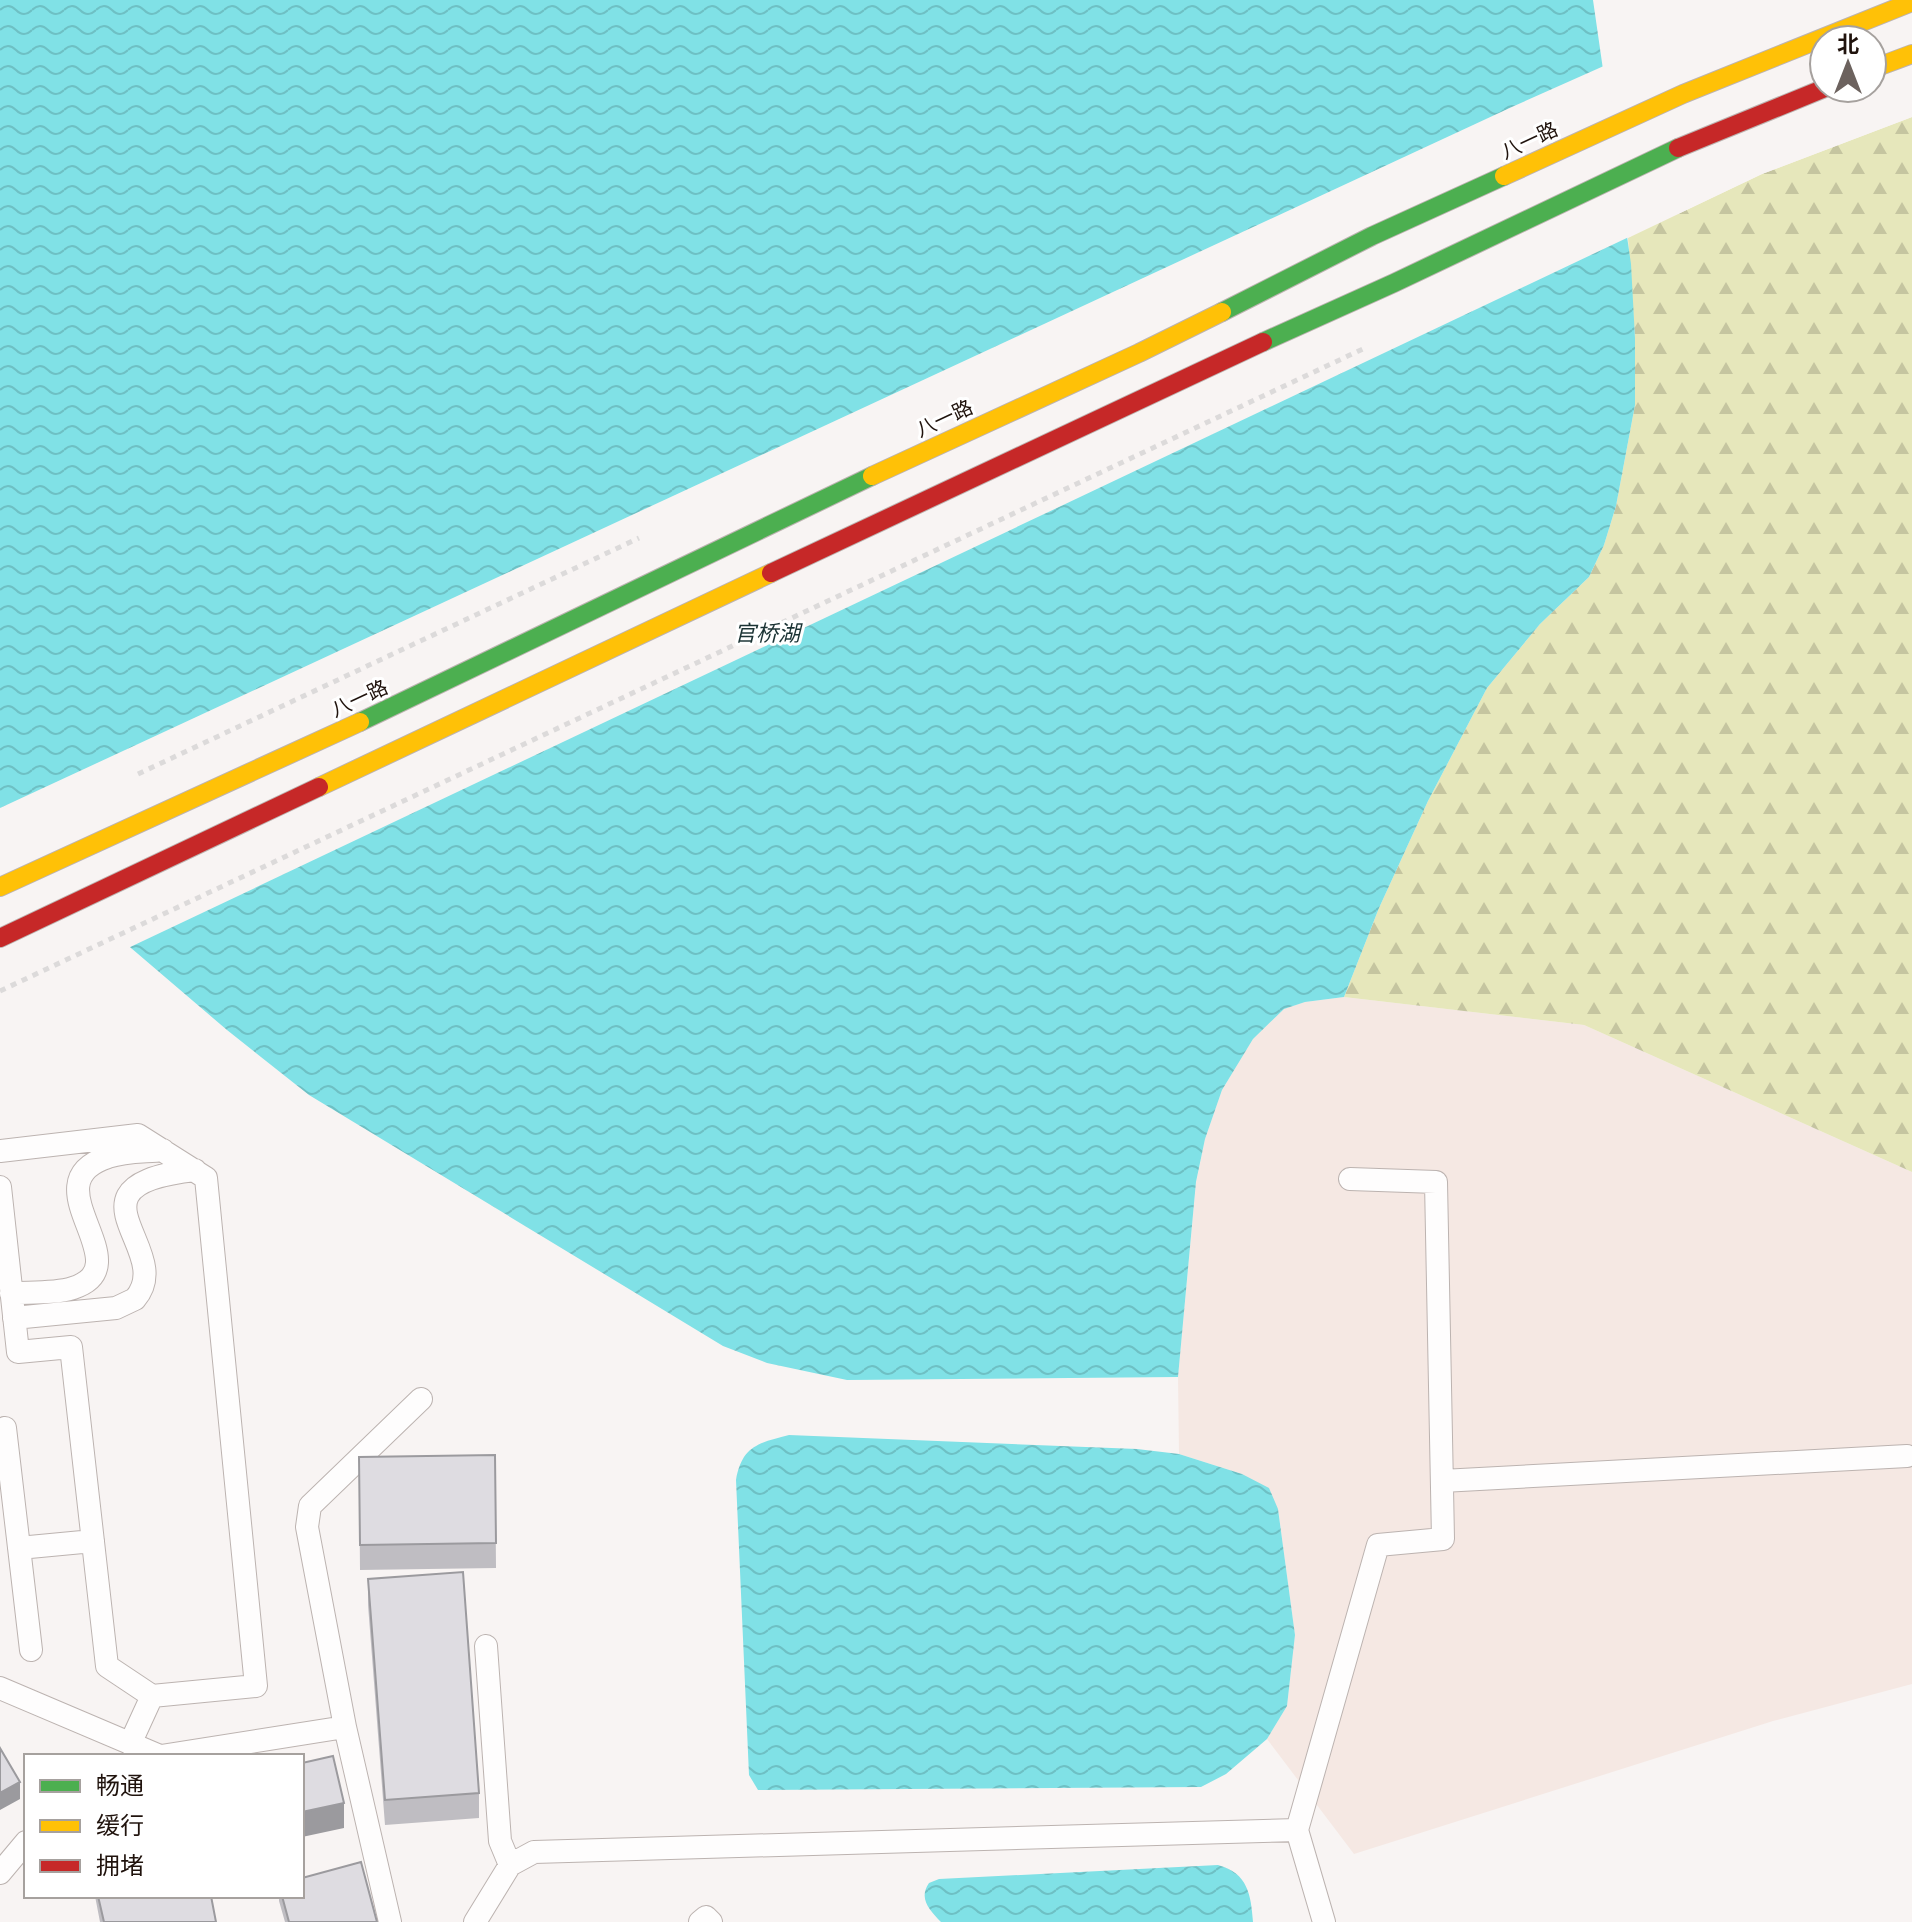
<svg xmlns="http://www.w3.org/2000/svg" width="1912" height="1922" viewBox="0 0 1912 1922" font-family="Manrope,'Noto Sans SC',sans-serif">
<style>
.built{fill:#f5e8e3}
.forest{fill:url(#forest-firs)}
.water{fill:url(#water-waves)}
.pier{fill:#f8f4f3;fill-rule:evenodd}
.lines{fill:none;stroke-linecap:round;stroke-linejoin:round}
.lane-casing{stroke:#bcb3b0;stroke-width:24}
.fast-casing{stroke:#bcb3b0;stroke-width:20}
.slow-casing{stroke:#bcb3b0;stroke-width:20}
.jam-casing{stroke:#bcb3b0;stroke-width:20}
.path{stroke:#dcdada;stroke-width:5;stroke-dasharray:6 6;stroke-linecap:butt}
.lane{stroke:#fefdfd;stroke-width:22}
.fast{stroke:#4caf50;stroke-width:18}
.slow{stroke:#ffc107;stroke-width:18}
.jam{stroke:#c62828;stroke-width:18}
.wall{fill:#bfbdc2}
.shaded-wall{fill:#9b9a9e}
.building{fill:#dedce1;stroke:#9b9a9e;stroke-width:2}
.labels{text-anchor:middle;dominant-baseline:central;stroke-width:6;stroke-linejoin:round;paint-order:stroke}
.street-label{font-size:20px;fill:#20130d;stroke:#fff}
.water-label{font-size:22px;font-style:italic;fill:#1b3334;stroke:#fff}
</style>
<defs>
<pattern id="forest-firs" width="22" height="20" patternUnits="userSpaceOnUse" patternTransform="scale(2)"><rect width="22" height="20" fill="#e6e7bb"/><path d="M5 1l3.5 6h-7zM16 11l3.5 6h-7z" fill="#c5c5a0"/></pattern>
<pattern id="water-waves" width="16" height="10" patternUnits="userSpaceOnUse" patternTransform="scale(2)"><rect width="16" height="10" fill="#80e1e6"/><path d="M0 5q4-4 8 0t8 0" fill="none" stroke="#6ec0c4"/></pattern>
</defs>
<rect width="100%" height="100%" fill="#f8f4f3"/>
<path class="built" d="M 1344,997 L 1584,1025 L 1912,1172 L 1912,1684 L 1773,1721 L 1354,1854 L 1267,1739 L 1287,1706 L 1295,1635 L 1278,1509 L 1242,1474 L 1179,1454 L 1178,1377 L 1196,1183 L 1205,1139 L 1222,1090 L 1253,1039 L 1284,1009 L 1305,1002 Z"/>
<path class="forest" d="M 1912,117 L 1912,1172 L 1584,1025 L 1344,997 L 1379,908 L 1428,801 L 1487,688 L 1540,624 L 1589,577 L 1604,545 L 1616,506 L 1635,405 L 1635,338 L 1628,238 L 1762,174 Z"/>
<path class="water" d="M 0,0 L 1593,0 L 1631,264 L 1635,338 L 1635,405 L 1616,506 L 1604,545 L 1589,577 L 1540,624 L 1487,688 L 1428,801 L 1379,908 L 1344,997 L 1305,1002 L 1284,1009 L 1253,1039 L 1222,1090 L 1205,1139 L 1196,1182 L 1178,1377 L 847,1380 L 767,1363 L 723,1346 L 309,1095 L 227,1030 L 0,836 Z
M 789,1435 L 1137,1449 L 1179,1454 L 1242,1474 L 1269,1488 L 1278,1509 L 1295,1635 L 1287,1706 L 1267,1739 L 1226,1774 L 1201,1787 L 758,1790 L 749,1775 L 736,1480 C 742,1446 758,1443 789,1435 Z
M 1218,1865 C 1248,1873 1251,1895 1253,1922 L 941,1922 C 930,1910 918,1899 929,1883 L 939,1879 Z"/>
<path class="pier" d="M 1755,0 L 1912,0 L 1912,117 L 1762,174 L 1678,214 L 1647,47 ZM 1824,40 L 1872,40 L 1872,88 L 1824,88 Z
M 1606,65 L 1631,236 L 126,949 L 0,841 L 0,808 L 1514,106 Z"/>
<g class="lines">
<defs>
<path id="lane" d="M 0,1151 L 138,1135 L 206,1178 L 256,1686 L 152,1696 L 107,1666 L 71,1347 L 18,1352 L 0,1187
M 11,1293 C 31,1292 55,1294 73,1288 C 144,1265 27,1183 108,1157 C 125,1151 145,1152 163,1150
M 14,1318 L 116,1308 L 135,1299 C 178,1250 54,1186 195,1170
M 5,1428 L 31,1650
M 1442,1481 L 1907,1456
M 19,1548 L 93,1541
M 486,1646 L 500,1841 L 510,1865
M 0,1688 L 160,1756
M 345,1727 L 307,1527 L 310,1506 L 421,1399
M 130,1744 L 152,1696
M 161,1756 L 345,1727 L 390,1922
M 0,1873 L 26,1842
M 475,1922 L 510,1865 L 534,1852 L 1297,1830
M 700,1922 L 706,1917 L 711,1922
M 1324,1922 L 1297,1830 L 1378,1545 L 1443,1539 L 1436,1182 L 1350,1179"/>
<path id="fast" d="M 1222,312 L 1372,236 L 1504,176
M 1263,342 L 1394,283 L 1678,148
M 360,722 L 872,476"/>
<path id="slow" d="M 1872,69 L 1912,54
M 1504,176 L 1683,94 L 1912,2
M 872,476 L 1139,353 L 1222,312
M 319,787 L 771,573
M 0,887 L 360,722"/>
<path id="jam" d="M 1678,148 L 1825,88
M 771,573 L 1263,342
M 0,938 L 319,787"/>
</defs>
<use href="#lane" class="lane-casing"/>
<use href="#fast" class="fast-casing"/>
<use href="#slow" class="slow-casing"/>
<use href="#jam" class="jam-casing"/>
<path class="path" d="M 138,774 L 639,538
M 0,991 L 1367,347"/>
<use href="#lane" class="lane"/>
<use href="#fast" class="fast"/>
<use href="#slow" class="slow"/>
<use href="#jam" class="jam"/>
</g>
<path class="wall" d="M 495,1455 L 496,1568 L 360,1570 L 359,1457 Z
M 368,1579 L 479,1793 L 479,1818 L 385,1825 L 368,1605 Z
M 95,1896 L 211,1896 L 216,1922 L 100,1922 Z
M 279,1896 L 302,1896 L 377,1922 L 285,1922 L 279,1901 Z"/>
<path class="shaded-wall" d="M 20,1782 L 20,1799 L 0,1810 L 0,1793 Z
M 344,1803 L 344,1828 L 302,1837 L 302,1812 Z"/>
<path class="building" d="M 495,1455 L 496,1543 L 360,1545 L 359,1457 Z
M 463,1572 L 479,1793 L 385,1800 L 368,1579 Z
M 0,1748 L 20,1782 L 0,1793 Z
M 333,1756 L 344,1803 L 302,1812 L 302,1763 Z
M 361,1862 L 377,1922 L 289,1922 L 282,1896 L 302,1896 L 302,1878 Z
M 98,1896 L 211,1896 L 216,1922 L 104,1922 Z"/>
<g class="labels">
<g class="street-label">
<text transform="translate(1529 140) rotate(-25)">八一路</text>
<text transform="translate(944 418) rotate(-25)">八一路</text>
<text transform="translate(359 698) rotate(-25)">八一路</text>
</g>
<g class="water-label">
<text x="767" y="633">官桥湖</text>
</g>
</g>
<rect x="24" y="1754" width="280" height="144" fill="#ffffff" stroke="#a6a19e" stroke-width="2"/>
<rect x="40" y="1780" width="40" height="12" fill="#4caf50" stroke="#a6a19e" stroke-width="2"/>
<text x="96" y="1794" font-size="24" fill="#20130d">畅通</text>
<rect x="40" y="1820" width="40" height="12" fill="#ffc107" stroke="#a6a19e" stroke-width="2"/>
<text x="96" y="1834" font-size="24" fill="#20130d">缓行</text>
<rect x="40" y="1860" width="40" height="12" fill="#c62828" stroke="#a6a19e" stroke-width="2"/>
<text x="96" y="1874" font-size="24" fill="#20130d">拥堵</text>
<g transform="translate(1848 64)"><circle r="38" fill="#ffffff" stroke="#a6a19e" stroke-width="2"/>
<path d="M0-6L14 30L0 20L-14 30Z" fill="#6c625e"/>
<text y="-12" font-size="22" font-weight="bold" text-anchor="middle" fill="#20130d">北</text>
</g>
</svg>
